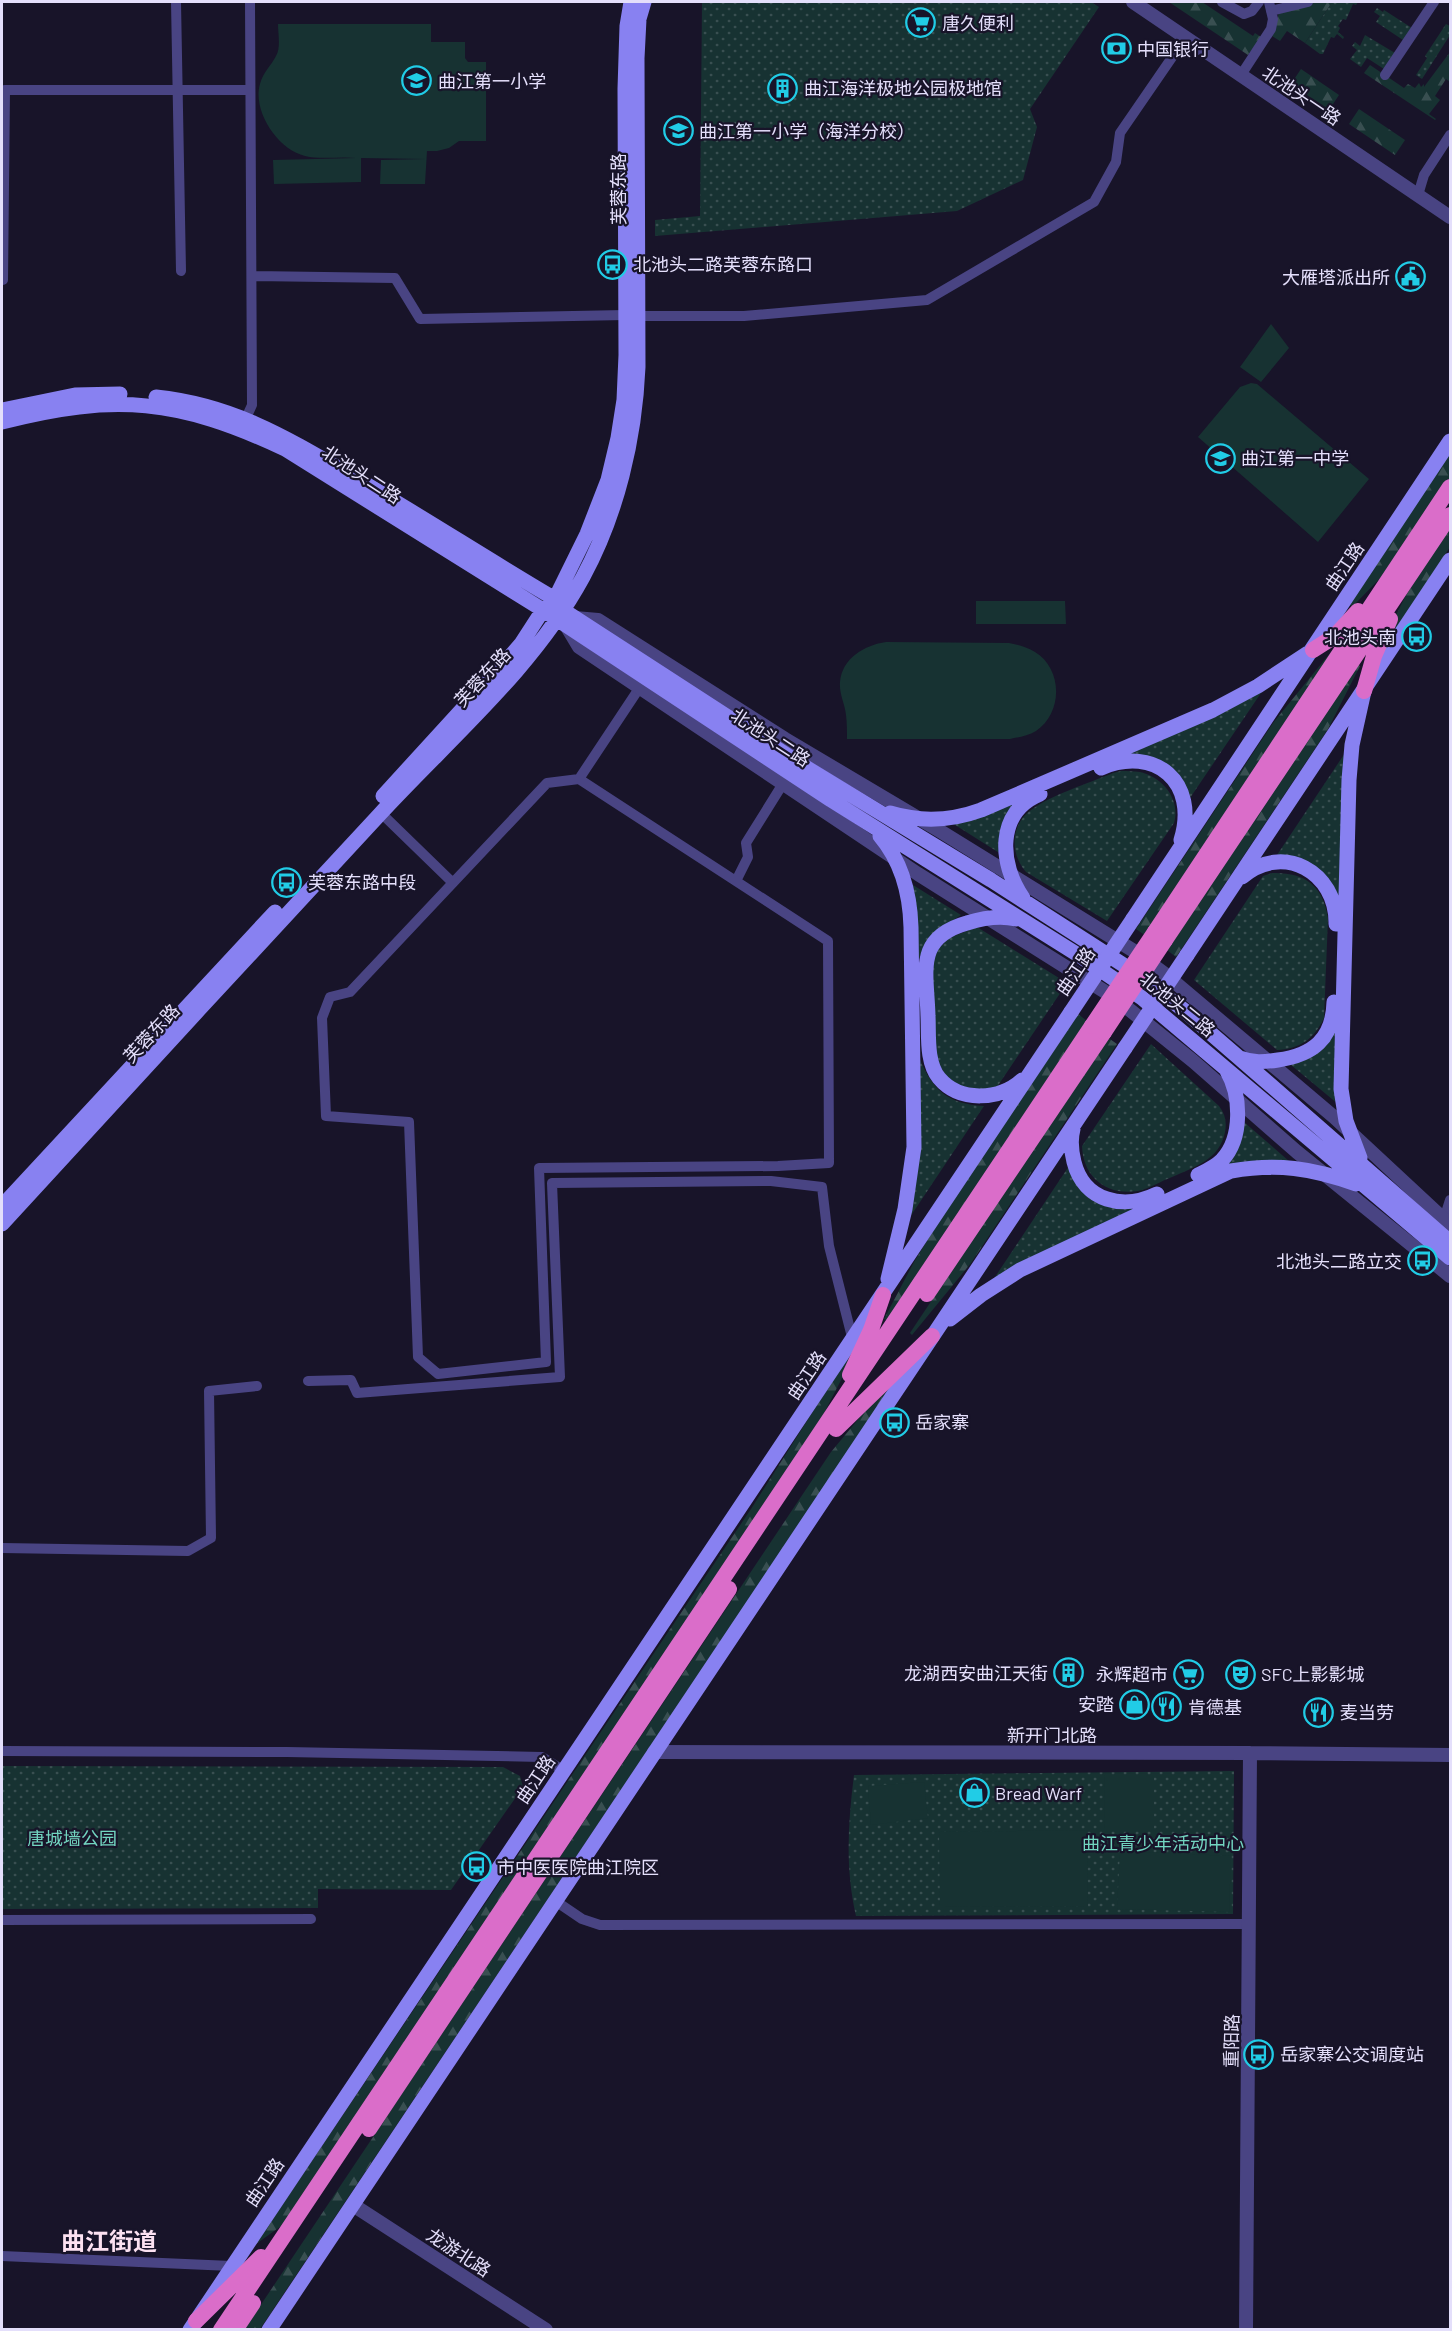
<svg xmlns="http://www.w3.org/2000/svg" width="1452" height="2331" viewBox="0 0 1452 2331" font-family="Barlow,'Noto Sans SC',sans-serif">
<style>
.green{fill:url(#green-dots)}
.forest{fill:url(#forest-firs)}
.pitch{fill:#173232}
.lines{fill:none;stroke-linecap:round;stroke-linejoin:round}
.minor{stroke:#494483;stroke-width:10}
.tertiary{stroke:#494483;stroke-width:14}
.secondary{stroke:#8881f1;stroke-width:15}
.trunk{stroke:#da6dc9;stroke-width:16}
.secondary-bridge{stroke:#8881f1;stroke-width:15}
.trunk-bridge{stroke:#da6dc9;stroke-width:16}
.labels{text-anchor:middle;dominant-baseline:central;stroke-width:4.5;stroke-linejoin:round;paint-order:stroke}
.poi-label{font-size:18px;fill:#e4dffb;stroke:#181429;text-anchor:start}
.street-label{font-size:18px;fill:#e4dffb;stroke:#181429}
.park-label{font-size:18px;fill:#72d5c0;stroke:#181429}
.district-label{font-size:24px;font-weight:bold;fill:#fce1f1;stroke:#181429}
</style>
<defs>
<pattern id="green-dots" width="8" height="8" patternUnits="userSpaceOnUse" patternTransform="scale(1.5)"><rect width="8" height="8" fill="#173232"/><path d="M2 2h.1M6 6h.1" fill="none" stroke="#394f51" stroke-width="1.8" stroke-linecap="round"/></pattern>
<pattern id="forest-firs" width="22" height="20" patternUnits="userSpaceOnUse" patternTransform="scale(1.5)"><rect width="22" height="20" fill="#173232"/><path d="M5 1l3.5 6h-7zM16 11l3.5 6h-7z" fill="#394f51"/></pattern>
</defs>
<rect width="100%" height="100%" fill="#181429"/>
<path class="green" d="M 702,2 L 1091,2 L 1099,7 L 1030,109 L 1037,127 L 1023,180 L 957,211 L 655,236 L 655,220 L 700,216 Z
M 1332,2 L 1358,2 L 1356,5 L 1353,4 L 1346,20 L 1343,19 L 1338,26 L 1340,28 L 1338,32 L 1344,37 L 1343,39 L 1337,34 L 1334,38 L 1331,37 L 1323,54 L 1320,54 L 1305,43 Z
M 1377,8 L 1383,12 L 1384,10 L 1412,28 L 1403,40 L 1376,22 L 1380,16 L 1374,12 Z
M 1446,24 L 1450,26 L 1450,35 L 1422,79 L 1416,75 L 1427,58 L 1425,56 Z
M 1365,35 L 1395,53 L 1384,69 L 1367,58 L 1361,67 L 1350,59 L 1357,50 L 1352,46 L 1355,42 L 1360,46 Z
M 1263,690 L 1190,798 L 1183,783 L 1119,756 Z
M 1347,750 L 1341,899 L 1338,899 L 1335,892 L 1275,858 Z
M 1121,771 C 1127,771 1134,771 1140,772 C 1163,777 1181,800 1174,823 L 1107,921 L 1026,872 C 1010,854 1010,825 1031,810 C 1051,795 1089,783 1113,773 Z
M 1020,797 L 1001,854 L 952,823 Z
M 1272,873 C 1304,872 1323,885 1328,918 L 1324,1018 C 1314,1039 1300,1049 1277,1050 L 1194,980 L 1263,876 Z
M 913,885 L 961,915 L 949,923 L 923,949 L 917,963 Z
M 977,927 L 1067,983 L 995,1090 L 980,1091 L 951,1083 L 936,1060 L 930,975 L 937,950 L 949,938 Z
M 1336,1019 L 1338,1104 L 1291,1065 Z
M 1151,1044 L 1219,1106 C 1225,1114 1227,1122 1225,1132 C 1220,1159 1195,1167 1172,1177 C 1161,1181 1149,1189 1138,1191 C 1106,1196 1083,1177 1082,1146 Z
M 919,1057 C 932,1090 948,1104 984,1106 L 908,1220 Z
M 1244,1122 L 1290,1162 L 1217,1169 Z
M 1069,1166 L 1071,1172 L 1132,1207 L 1132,1210 L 993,1280 Z
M 2,1766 L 503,1767 L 520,1776 L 523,1787 L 451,1890 L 318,1889 L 318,1908 L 2,1909 Z
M 1234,1771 L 1233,1914 L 856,1916 C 845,1868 848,1823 854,1775 Z"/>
<path class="forest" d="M 1169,2 L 1202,2 L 1253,36 L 1255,33 L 1261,37 L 1248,55 Z
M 1317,2 L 1332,2 L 1305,43 L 1287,31 L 1280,41 L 1272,36 L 1279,13 Z
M 1450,52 L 1450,82 L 1446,79 L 1435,96 L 1440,100 L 1429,114 L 1436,119 L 1435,120 L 1364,73 L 1370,65 L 1404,88 L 1408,84 L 1415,88 L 1419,83 L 1421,87 L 1424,84 L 1424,87 Z
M 1301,69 L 1339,95 L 1329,110 L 1291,84 Z
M 1359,109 L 1405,140 L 1395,155 L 1349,124 Z
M 1450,451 L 1450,477 L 1390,568 L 1354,605 L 1351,606 L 1350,603 Z
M 1450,527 L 1450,547 L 1395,630 L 1389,629 L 1405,597 Z
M 1335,647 L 1146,936 L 1136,929 L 1273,723 Z
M 1357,664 L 1360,666 L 1328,729 L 1176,957 L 1167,950 Z
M 1078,1014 L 1087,1021 L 888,1321 L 884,1319 L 914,1262 L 936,1226 Z
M 1107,1037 L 1117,1044 L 971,1263 L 912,1335 L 910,1333 Z
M 852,1350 L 855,1353 L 823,1415 L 284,2224 L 256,2244 L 751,1509 Z
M 892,1385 L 260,2329 L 244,2330 L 831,1452 L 865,1411 Z"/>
<path class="pitch" d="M 278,24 L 431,24 L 431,42 L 465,42 L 465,58 L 468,62 L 486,62 L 486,141 L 459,141 L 449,148 L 437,151 L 427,151 L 425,184 L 380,184 L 381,160 L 425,159 L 361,158 L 361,182 L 274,184 L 273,160 L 356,158 C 340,156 321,160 305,156 C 278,150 252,111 260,84 C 263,72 271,66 276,56 C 281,48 278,33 278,24 Z
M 1271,324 L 1289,348 L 1261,382 L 1240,367 Z
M 1251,383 L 1257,384 L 1369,479 L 1318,542 L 1198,437 L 1240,387 Z
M 976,601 L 1065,601 L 1066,624 L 976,624 Z
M 886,642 L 1009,643 C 1018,645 1027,647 1035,652 C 1063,669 1063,713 1036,731 C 1028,736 1019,737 1010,739 L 847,739 C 847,731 847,723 846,715 C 845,704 839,694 840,682 C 842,658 865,645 886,642 Z
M 1104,1775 L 1154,1775 L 1154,1830 L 1105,1830 Z
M 924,1782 L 928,1818 L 871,1825 L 868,1786 Z
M 1087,1830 L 1088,1906 L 940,1907 L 939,1832 Z
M 1120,1851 L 1231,1856 L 1229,1912 L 1117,1909 Z"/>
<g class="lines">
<path class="minor" d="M 176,2 L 181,271
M 1222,2 L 1244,14 L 1252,11 L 1259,2
M 1271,11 L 1308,2
M 1241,75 L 1271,29 L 1273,19 L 1269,2
M 1385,75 L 1434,2
M 1418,195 L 1424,175 L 1450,135
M 252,276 L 395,278 L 420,319 L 625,315
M 3,280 L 5,90 L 250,90
M 638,316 L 744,316 L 927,300 L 1094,202 L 1116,162 L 1120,133 L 1186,37
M 246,418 L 252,405 L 250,2
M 579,779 L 828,941 L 829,1163 L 778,1166 L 539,1168 L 546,1362 L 438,1374 L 418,1357 L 409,1122 L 326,1116 L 322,1018 L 330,997 L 350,992 L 547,783 Z
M 579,779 L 640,687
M 381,813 L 452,882
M 736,881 L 748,857 L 746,843 L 784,782
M 1444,1219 L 1450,1200
M 308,1381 L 351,1380 L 357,1393 L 560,1377 L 552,1183 L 771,1181 L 822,1187 L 829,1246 L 853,1341
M 2,1548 L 188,1551 L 211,1538 L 209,1391 L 257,1386
M 2,1751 L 287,1752 L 542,1757 L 564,1771
M 554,1900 L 582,1919 L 600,1925 L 1250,1924
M 2,1920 L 311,1919
M 2,2256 L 231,2266"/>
<path class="tertiary" d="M 1133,2 L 1450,217
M 575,618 L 598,620 L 785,739 L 940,831 L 1134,951 L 1165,974 L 1334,1117 L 1450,1225
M 567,627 L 579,647 L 918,874 L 1115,998 L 1193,1061 L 1297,1152 L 1450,1276
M 654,1752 L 1250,1753 L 1450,1755
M 353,2205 L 546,2330
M 1246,2330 L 1250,1753"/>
<path class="secondary" d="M 156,397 C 233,405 287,438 352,476 C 421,516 487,559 555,599 L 563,610 L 802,765 L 991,880 L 1136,973 L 1185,1011 L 1267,1082 L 1450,1242
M 2,410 L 75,395 L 120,394
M 2,422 C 115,393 179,399 285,449 L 543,610 L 831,800 L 1083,958 L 1142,998 L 1450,1258
M 1101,768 C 1155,745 1199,782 1181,840
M 383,796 L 499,669 L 521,644 L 543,610 L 555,599 L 587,534 L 608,480 L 618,438 L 624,400 L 626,355 L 625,89 L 627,26 L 631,2
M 890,813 C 920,822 951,821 981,810 L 1213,710 L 1258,686 L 1308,653
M 880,836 C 902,862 910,893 911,927 L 914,1147 L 905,1209 L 888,1279
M 1242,877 C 1283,842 1337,872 1336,924
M 1023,898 C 999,864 996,812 1040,794
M 1016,919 C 999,915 983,918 967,923 C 914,938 927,972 928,1016 C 929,1035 926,1062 939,1078 C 960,1103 1000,1100 1022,1080
M 1133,919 L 1450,441
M 1187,955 L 1450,560
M 1240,1058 C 1253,1063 1264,1062 1278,1060 C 1313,1055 1333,1039 1334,1002
M 1073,1129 C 1070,1140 1071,1150 1074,1162 C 1084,1202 1124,1210 1157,1194
M 1360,1158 L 1346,1121 L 1341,1089 L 1349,780 L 1352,745 L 1364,691
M 1198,1175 C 1206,1171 1215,1167 1222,1160 C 1243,1138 1241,1095 1227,1071
M 2,1206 L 275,912
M 2,1224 C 128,1087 253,950 380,814 C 450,738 533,669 583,577 C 617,514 635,439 638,367 L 637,58 L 639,19 L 644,2
M 950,1319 L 981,1295 L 1020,1270 L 1231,1171 C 1277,1163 1312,1168 1356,1184
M 190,2330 L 1071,1012
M 269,2330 L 1125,1048"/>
<path class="trunk" d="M 1313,650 L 1335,636 L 1358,611
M 1364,691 L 1374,656 L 1390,619
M 1155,932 L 1450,487
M 1165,940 L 1450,515
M 927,1294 L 1104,1032
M 850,1375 L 871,1330 L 883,1295
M 836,1429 L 932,1336
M 369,2129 L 729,1589
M 196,2321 L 261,2257
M 221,2330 L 1092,1026
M 235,2330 L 253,2303"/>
<path class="secondary-bridge" d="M 1071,1012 L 1133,919
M 1125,1048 L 1187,955"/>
<path class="trunk-bridge" d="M 1092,1026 L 1155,932
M 1104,1032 L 1165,940"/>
</g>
<defs>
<symbol id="supermarket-ring" viewBox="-11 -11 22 22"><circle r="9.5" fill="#181429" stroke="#21cce6" stroke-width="1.5"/><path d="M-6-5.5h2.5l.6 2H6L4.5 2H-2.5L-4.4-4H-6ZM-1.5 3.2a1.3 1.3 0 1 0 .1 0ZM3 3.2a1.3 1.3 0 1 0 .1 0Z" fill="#21cce6"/></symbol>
<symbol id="bank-ring" viewBox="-11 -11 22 22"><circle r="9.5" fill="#181429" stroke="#21cce6" stroke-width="1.5"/><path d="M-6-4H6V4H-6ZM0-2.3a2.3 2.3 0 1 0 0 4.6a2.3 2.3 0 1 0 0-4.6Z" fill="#21cce6"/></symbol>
<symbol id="school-ring" viewBox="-11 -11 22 22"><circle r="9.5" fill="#181429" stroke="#21cce6" stroke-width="1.5"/><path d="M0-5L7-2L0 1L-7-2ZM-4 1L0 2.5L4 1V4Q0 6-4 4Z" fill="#21cce6"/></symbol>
<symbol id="building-ring" viewBox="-11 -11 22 22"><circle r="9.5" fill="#181429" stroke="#21cce6" stroke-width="1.5"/><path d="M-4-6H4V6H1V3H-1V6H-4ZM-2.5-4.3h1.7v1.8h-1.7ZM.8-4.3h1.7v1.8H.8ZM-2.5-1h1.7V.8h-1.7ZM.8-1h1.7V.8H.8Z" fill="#21cce6"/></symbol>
<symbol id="bus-ring" viewBox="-11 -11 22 22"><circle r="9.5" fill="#181429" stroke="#21cce6" stroke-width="1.5"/><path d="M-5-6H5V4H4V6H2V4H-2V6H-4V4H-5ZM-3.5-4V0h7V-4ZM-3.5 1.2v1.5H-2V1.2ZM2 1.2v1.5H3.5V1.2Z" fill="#21cce6"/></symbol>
<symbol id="civic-ring" viewBox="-11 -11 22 22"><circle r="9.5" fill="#181429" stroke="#21cce6" stroke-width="1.5"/><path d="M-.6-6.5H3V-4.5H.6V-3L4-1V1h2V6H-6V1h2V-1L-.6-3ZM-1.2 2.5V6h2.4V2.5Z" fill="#21cce6"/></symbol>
<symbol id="theatre-ring" viewBox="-11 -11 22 22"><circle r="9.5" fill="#181429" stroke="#21cce6" stroke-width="1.5"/><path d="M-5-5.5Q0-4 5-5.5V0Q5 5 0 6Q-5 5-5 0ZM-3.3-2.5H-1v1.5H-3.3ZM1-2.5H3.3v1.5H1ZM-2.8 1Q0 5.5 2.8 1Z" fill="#21cce6"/></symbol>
<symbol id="shop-ring" viewBox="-11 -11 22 22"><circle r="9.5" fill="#181429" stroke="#21cce6" stroke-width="1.5"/><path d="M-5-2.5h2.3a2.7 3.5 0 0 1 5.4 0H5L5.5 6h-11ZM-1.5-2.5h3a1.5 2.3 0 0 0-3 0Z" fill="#21cce6"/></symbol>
<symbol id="restaurant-ring" viewBox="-11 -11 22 22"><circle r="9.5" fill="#181429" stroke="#21cce6" stroke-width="1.5"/><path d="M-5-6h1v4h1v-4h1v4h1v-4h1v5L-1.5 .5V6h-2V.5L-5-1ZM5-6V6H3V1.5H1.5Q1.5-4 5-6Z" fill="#21cce6"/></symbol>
</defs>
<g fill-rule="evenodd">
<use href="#supermarket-ring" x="904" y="6" width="33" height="33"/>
<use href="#bank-ring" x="1100" y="32" width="33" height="33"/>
<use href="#school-ring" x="400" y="64" width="33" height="33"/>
<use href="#building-ring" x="766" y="72" width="33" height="33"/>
<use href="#school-ring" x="662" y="114" width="33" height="33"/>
<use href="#bus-ring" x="596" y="248" width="33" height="33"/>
<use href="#civic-ring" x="1394" y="260" width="33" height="33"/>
<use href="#school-ring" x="1204" y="442" width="33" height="33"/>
<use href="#bus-ring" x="1400" y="620" width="33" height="33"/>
<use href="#bus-ring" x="270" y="866" width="33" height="33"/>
<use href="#bus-ring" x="1406" y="1244" width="33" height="33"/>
<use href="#bus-ring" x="878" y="1406" width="33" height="33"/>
<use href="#building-ring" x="1052" y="1656" width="33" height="33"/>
<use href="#supermarket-ring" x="1172" y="1658" width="33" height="33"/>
<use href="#theatre-ring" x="1224" y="1658" width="33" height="33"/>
<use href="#shop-ring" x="1118" y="1688" width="33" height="33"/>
<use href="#restaurant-ring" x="1150" y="1690" width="33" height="33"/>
<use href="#restaurant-ring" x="1302" y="1696" width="33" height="33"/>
<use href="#shop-ring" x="958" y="1776" width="33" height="33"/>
<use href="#bus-ring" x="460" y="1850" width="33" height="33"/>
<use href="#bus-ring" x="1242" y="2038" width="33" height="33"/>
</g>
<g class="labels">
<g class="poi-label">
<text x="942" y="23">唐久便利</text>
<text x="1137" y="49">中国银行</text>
<text x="438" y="81">曲江第一小学</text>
<text x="804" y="88">曲江海洋极地公园极地馆</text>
<text x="699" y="131">曲江第一小学（海洋分校）</text>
<text x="633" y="264">北池头二路芙蓉东路口</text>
<text x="1390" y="277" text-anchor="end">大雁塔派出所</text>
<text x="1241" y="458">曲江第一中学</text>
<text x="1396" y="637" text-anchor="end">北池头南</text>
<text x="308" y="882">芙蓉东路中段</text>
<text x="1402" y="1261" text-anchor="end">北池头二路立交</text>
<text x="915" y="1422">岳家寨</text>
<text x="1048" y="1673" text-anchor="end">龙湖西安曲江天街</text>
<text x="1168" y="1674" text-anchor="end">永辉超市</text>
<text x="1261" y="1674">SFC上影影城</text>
<text x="1114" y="1704" text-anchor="end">安踏</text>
<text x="1188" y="1707">肯德基</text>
<text x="1340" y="1712">麦当劳</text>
<text x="995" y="1793">Bread Warf</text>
<text x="497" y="1867">市中医医院曲江院区</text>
<text x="1280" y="2054">岳家寨公交调度站</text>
</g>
<g class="street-label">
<text transform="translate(1302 95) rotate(34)">北池头一路</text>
<text transform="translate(618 189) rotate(-90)">芙蓉东路</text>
<text transform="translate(362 474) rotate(33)">北池头二路</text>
<text transform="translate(1344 566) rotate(-56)">曲江路</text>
<text transform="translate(482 677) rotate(-47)">芙蓉东路</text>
<text transform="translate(771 737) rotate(33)">北池头二路</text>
<text transform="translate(1075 971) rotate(-56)">曲江路</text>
<text transform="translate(1178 1004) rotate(39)">北池头二路</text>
<text transform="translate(151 1033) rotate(-47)">芙蓉东路</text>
<text transform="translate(806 1375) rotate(-56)">曲江路</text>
<text x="1052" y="1735">新开门北路</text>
<text transform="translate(535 1779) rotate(-56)">曲江路</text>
<text transform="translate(1231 2041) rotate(-89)">重阳路</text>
<text transform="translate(264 2182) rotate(-56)">曲江路</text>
<text transform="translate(459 2252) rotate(33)">龙游北路</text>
</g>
<g class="park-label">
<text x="72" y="1838">唐城墙公园</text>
<text x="1163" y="1843">曲江青少年活动中心</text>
</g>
<g class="district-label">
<text x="109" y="2240">曲江街道</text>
</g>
</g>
<rect width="1452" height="2331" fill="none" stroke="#e4dffb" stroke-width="6"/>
</svg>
